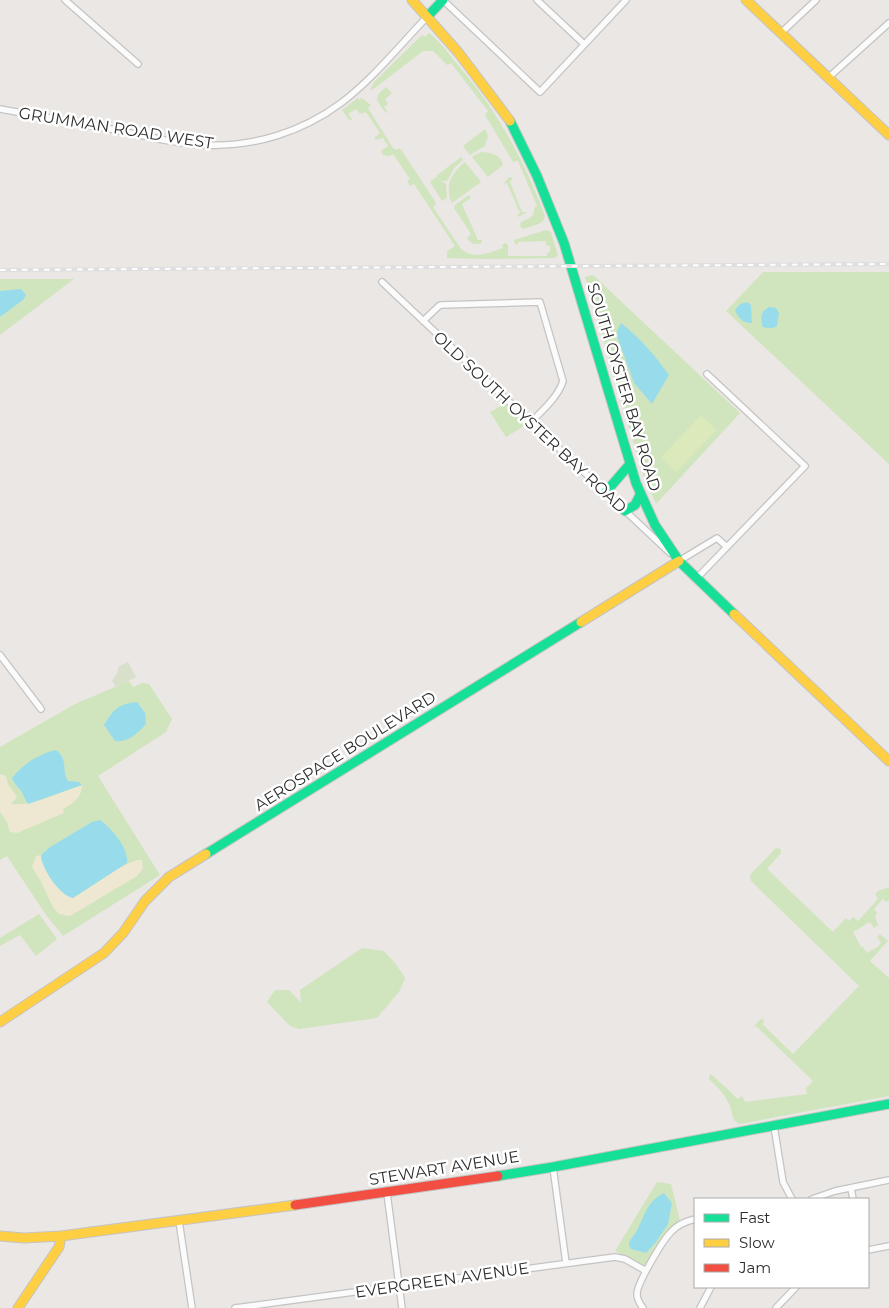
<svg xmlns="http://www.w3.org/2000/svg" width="889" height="1308" viewBox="0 0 889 1308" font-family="Montserrat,sans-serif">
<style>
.green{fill:#d0e5bd}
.sand{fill:#eee8d2}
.cemetery{fill:#d8dfcb}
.pitch{fill:#dbe9bb}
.water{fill:#98dceb}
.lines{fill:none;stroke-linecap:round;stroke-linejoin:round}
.street-casing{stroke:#c4c4c4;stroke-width:8}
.fast-casing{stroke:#c4c4c4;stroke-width:11}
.slow-casing{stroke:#c4c4c4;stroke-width:11}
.jam-casing{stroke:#c4c4c4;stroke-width:11}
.street{stroke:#fcfbfb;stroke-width:5.5}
.fast{stroke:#16e098;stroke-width:9}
.slow{stroke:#ffcf43;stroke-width:9}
.jam{stroke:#f24e42;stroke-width:9}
.rail-casing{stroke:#dfdee0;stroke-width:4}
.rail{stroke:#fff;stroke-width:2;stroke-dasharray:5.5;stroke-linecap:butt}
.labels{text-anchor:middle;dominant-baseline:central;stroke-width:5;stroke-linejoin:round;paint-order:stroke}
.street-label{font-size:16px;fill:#2d2d2d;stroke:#fff}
</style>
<rect width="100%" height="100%" fill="#eae7e4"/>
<path class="green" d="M 429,33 C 440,41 449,54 457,64 C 497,110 524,160 545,216 C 544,225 531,226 523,229 L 520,226 L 521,222 C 529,219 535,217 534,208 L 537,206 L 518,161 L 513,162 L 485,115 L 488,111 L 451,63 L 447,65 L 433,51 L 423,51 L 371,91 L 371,88 L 374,82 L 422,35 L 425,37 Z
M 386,87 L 392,93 L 385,99 L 388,104 L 384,107 L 388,112 L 386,113 C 377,101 372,98 386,87 Z
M 358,98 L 359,100 L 362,98 L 371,105 L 368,108 L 393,148 L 397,150 L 399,148 L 402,151 L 436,203 L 433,207 L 461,249 C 475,260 488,253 503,248 L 502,245 L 505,243 L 508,245 L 508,256 L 547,256 L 547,253 L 550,252 L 550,246 L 546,245 L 546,241 L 518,242 L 517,246 L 514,242 L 514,240 L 546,230 L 551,232 L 558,256 L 555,258 L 484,259 L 447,258 L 447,251 L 455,246 L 414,184 L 410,186 L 407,181 L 410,179 L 393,154 L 389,156 L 383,155 L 381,151 L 388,146 L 383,138 L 375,140 L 375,137 L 380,133 L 366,112 L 360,114 L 356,109 L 348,114 L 352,119 L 350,121 L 342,110 Z
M 485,129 L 488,136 L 485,146 L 470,155 L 463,146 Z
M 481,152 C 491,152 501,155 503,165 L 488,177 L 472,157 Z
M 461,157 L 463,160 L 455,167 L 447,181 L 442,181 L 436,176 Z
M 465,162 L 481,182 L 452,203 C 444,187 451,173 465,162 Z
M 436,177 L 446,184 L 447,198 L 442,201 L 430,182 Z
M 509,177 L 513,178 L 510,182 L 522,212 L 527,212 L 518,217 L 517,215 L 520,213 L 507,183 L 503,184 Z
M 469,195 L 471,198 L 462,204 L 478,240 L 482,240 L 482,243 C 475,245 471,244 467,238 L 471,234 L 454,208 L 455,205 Z
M 763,272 L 889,272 L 889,464 L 726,311 Z
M 593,275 L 740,413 L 656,504 L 642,472 L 585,277 Z
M 0,279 L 74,279 L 0,335 Z
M 509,401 L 531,422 L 506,437 L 490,412 Z
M 129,681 L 133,687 L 143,683 L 149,684 L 172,719 L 166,732 L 98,776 L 160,875 L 63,936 L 46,915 L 7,856 L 0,860 L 0,747 L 75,704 Z
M 776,848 L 781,849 L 781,853 L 767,869 L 833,932 L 846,918 L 849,921 L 853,917 L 858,921 L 878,899 L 875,894 L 878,891 L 889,887 L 889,900 L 886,902 L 883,899 L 874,909 L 877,913 L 875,917 L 878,925 L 874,928 L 870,922 L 853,932 L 861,947 L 863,947 L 867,953 L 879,946 L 881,942 L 877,937 L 880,934 L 888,941 L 870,961 L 889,978 L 889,1096 L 740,1124 C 731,1121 733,1111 729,1104 C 725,1094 717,1087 709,1079 L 709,1076 L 711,1074 L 738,1099 L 742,1096 L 745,1102 L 807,1094 L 806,1088 L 813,1081 L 756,1026 L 752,1028 L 761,1019 L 763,1019 L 764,1022 L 762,1024 L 793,1054 L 859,986 L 751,881 L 750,875 Z
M 39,914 L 57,939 L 36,956 L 20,935 L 0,946 L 0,938 Z
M 362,948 L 384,951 L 395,963 L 405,978 L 399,992 L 377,1018 L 299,1029 L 290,1026 L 267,1002 L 275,990 L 289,990 L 301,1003 L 300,990 Z
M 657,1182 L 671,1184 L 680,1221 L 668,1231 L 645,1267 L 615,1251 Z"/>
<path class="sand" d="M 0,774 L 6,776 L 8,784 L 17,797 L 11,804 C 37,806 58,792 82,785 C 82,798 73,803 63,809 L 64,813 L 17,833 L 10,832 L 7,822 L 0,812 Z
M 41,855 L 41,859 L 73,898 C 86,890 131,857 142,860 L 143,869 L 137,876 L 70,916 L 59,914 L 53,907 L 40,880 L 32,867 L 36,856 Z"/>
<path class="cemetery" d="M 128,662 L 136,677 L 116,687 L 112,681 L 117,673 L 119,666 Z"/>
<path class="pitch" d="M 701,415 L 717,430 L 676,472 L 661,457 Z"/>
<path class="water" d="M 21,289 L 26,295 L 23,300 L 0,317 L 0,291 Z
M 747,302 L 751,305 L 752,323 C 744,324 738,318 735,310 L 740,304 Z
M 769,307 L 776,308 L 779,313 L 777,326 C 772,329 766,329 762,326 C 761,316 760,312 769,307 Z
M 621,323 C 640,338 655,355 669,375 L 652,404 L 634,383 L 618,339 L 617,331 Z
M 137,702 L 145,713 L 146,724 C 138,733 128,743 115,741 L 104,725 C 114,709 118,704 137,702 Z
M 56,750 C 69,760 61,770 68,781 L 79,782 L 82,785 L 28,804 C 25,800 24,796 22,792 C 18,787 15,785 12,778 C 23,764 39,754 56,750 Z
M 100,820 C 112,829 129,848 127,863 L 73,898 C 60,896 41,868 41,855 L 50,847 L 92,822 Z
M 664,1193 L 672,1203 L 668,1224 L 656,1242 L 646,1253 L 631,1249 C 626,1241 632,1239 636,1232 C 645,1216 646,1202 664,1193 Z"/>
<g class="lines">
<defs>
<path id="street" d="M 65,0 L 138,64
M 443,0 L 540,92 L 626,0
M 537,0 L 584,44
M 781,33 L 816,0
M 828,78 L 889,23
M 0,109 C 39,116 77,123 116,130 C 145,136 176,144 206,145 C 254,147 302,132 341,103 C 373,79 399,46 427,17
M 382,282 L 670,553
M 423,321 L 440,305 L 540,302 L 563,381 C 558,397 543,410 531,422
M 677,560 L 679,561 L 717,538 L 727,547
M 697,578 L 805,466 L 707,374
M 0,655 L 41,709
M 774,1126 L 783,1182 L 792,1199
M 553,1167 L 566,1263
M 851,1188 L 853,1199
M 387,1193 L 402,1308
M 812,1199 L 835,1191 L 889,1180
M 179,1221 L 192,1308
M 868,1250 L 889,1246
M 235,1308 L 615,1257 L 625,1259 L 646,1271
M 643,1308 C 640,1304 637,1299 637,1294 C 637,1283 663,1240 671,1232 C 677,1225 687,1221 695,1219
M 700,1308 L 711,1287
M 776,1308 L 796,1287"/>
<path id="fast" d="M 427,17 L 443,0
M 510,121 L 537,176 L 564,243 L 636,483 L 655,525 L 679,561 L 734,614
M 605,493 L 630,464
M 625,511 L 635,505 L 640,495
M 206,854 L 581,622
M 498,1176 L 553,1167 L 889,1104"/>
<path id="slow" d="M 412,0 L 458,52 L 510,121
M 746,0 L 889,135
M 734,614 L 889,761
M 581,622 L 679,561
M 0,1022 L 104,953 L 123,933 L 145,901 L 169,877 L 206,854
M 0,1236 L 24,1238 L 61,1236 L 295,1205
M 18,1308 L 59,1247 L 61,1236"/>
<path id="jam" d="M 295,1205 L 498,1176"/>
</defs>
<use href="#street" class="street-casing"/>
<use href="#fast" class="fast-casing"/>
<use href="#slow" class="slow-casing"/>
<use href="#jam" class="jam-casing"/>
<use href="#street" class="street"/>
<use href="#fast" class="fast"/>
<use href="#slow" class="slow"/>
<use href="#jam" class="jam"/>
<defs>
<path id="rail" d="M 0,270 L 889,264"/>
</defs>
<use href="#rail" class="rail-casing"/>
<use href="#rail" class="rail"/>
</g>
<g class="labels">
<g class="street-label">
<text transform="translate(116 128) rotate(9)">GRUMMAN ROAD WEST</text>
<text transform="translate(624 387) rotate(73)">SOUTH OYSTER BAY ROAD</text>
<text transform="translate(530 422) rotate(43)">OLD SOUTH OYSTER BAY ROAD</text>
<text transform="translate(345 751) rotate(-32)">AEROSPACE BOULEVARD</text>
<text transform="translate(444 1168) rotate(-9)">STEWART AVENUE</text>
<text transform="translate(442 1280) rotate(-8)">EVERGREEN AVENUE</text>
</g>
</g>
<rect x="694" y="1198" width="175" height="90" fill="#ffffff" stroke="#ababab"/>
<rect x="704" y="1214" width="25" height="8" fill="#16e098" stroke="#ababab"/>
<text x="739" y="1223" font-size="15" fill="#2d2d2d">Fast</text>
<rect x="704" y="1239" width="25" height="8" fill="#ffcf43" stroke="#ababab"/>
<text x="739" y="1248" font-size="15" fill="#2d2d2d">Slow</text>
<rect x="704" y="1264" width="25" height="8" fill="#f24e42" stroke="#ababab"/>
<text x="739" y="1273" font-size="15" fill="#2d2d2d">Jam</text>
</svg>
